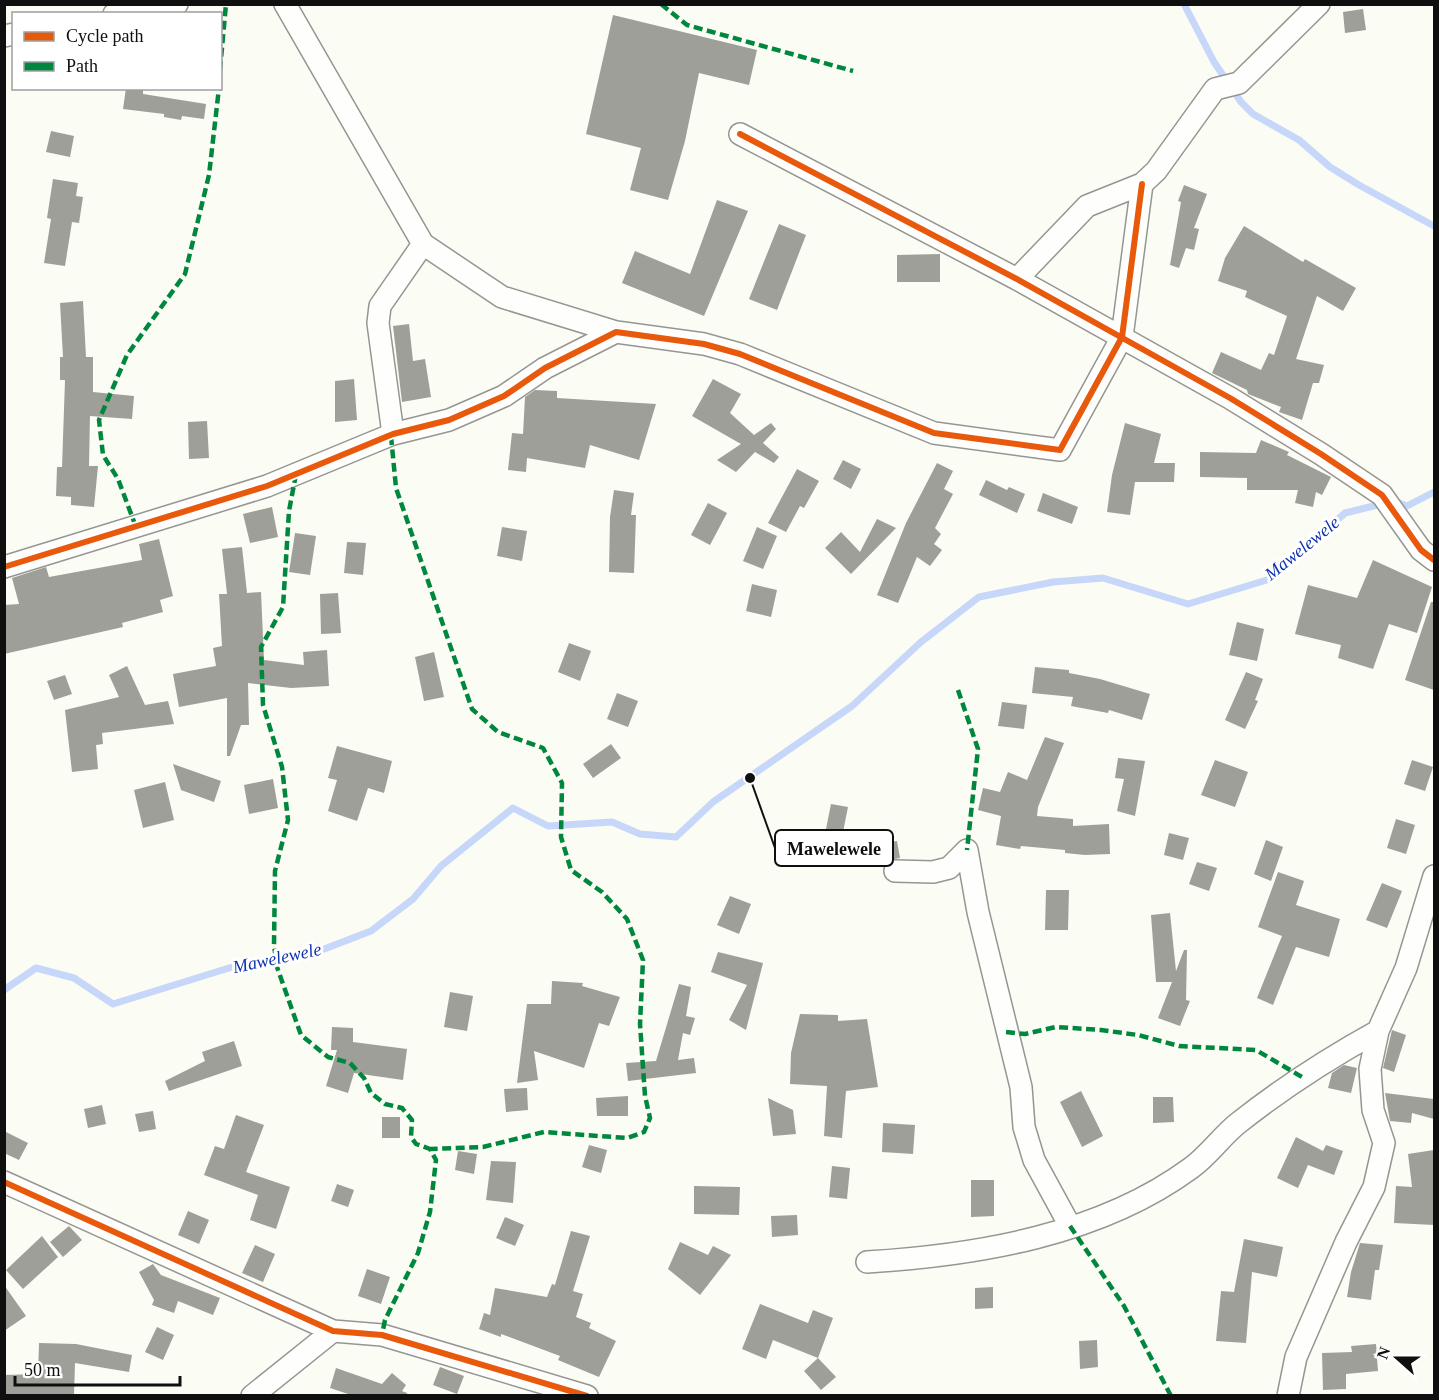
<svg xmlns="http://www.w3.org/2000/svg" width="1439" height="1400" viewBox="0 0 1439 1400" font-family="'Times New Roman',serif">
<style>
.lines{fill:none;stroke-linecap:round;stroke-linejoin:round}
.stream{stroke:#c7d7f9;stroke-width:7}
.building{fill:#9f9f99}
.minor-casing{stroke:#959692;stroke-width:24}
.minor{stroke:#fefffd;stroke-width:21}
.quiet{stroke:#00873e;stroke-width:4.5;stroke-dasharray:9 4.5;stroke-linecap:butt}
.cycleway-casing{stroke:#fff;stroke-width:10}
.cycleway{stroke:#e8590c;stroke-width:6}
.labels{text-anchor:middle;dominant-baseline:central;stroke-width:6;stroke-linejoin:round;paint-order:stroke}
.water-label{font-size:18px;font-style:italic;fill:#0d32ad;stroke:#fff}
.leader{fill:none;stroke:#0f0f0f;stroke-width:2}
.callout-dot{fill:#0f0f0f;stroke:#fff;stroke-width:2}
.callout{fill:#fff;stroke:#0f0f0f;stroke-width:2}
.callout-label{font-size:18px;text-anchor:middle;font-weight:bold;fill:#0f0f0f}
</style>
<rect width="100%" height="100%" fill="#fbfcf4"/>
<g class="lines">
<path class="stream" d="M 1184,4 L 1214,62 L 1241,102 L 1253,114 L 1299,140 L 1330,167 L 1359,185 L 1434,226
M 4,990 L 36,968 L 74,978 L 113,1004 L 245,963 L 306,956 L 371,931 L 413,899 L 441,866 L 513,808 L 548,826 L 612,822 L 640,834 L 676,837 L 713,802 L 852,706 L 921,642 L 979,597 L 1053,582 L 1103,578 L 1188,604 L 1270,579 L 1345,513 L 1394,501 L 1407,506 L 1434,492"/>
</g>
<path class="building" d="M 1363,9 L 1366,30 L 1345,33 L 1343,12 Z
M 613,15 L 757,50 L 749,85 L 699,73 L 685,141 L 668,200 L 630,190 L 641,148 L 586,134 Z
M 126,88 L 143,88 L 143,94 L 206,104 L 204,119 L 182,116 L 181,120 L 164,117 L 164,114 L 123,109 Z
M 51,131 L 74,136 L 70,157 L 46,152 Z
M 53,179 L 78,183 L 76,196 L 83,197 L 79,223 L 72,222 L 65,266 L 44,263 L 51,219 L 47,218 Z
M 1184,185 L 1207,194 L 1194,228 L 1199,229 L 1194,250 L 1186,248 L 1179,268 L 1170,265 L 1181,202 L 1178,201 Z
M 717,200 L 748,211 L 704,316 L 622,283 L 635,251 L 690,274 Z
M 779,224 L 806,235 L 777,310 L 749,299 Z
M 1244,226 L 1303,262 L 1305,259 L 1356,288 L 1343,311 L 1317,296 L 1296,359 L 1324,365 L 1319,383 L 1313,383 L 1302,420 L 1279,412 L 1281,407 L 1248,394 L 1247,390 L 1212,373 L 1221,352 L 1261,370 L 1269,353 L 1274,355 L 1287,316 L 1245,297 L 1247,291 L 1218,281 L 1225,258 Z
M 940,254 L 940,282 L 897,282 L 897,255 Z
M 83,301 L 86,357 L 93,357 L 93,392 L 134,396 L 132,419 L 90,416 L 89,466 L 98,466 L 94,507 L 71,505 L 71,497 L 56,496 L 57,467 L 62,467 L 65,380 L 60,380 L 60,357 L 63,357 L 60,303 Z
M 409,324 L 413,361 L 425,359 L 431,397 L 402,402 L 393,326 Z
M 354,379 L 357,420 L 335,422 L 335,381 Z
M 713,379 L 741,394 L 730,413 L 754,435 L 771,423 L 776,429 L 763,443 L 779,457 L 774,463 L 755,452 L 736,472 L 717,460 L 741,444 L 692,416 Z
M 535,390 L 557,391 L 557,398 L 656,404 L 639,460 L 590,445 L 585,468 L 527,458 L 526,472 L 508,470 L 512,433 L 523,434 L 525,397 Z
M 207,421 L 209,458 L 189,459 L 188,422 Z
M 1125,423 L 1161,434 L 1154,463 L 1175,463 L 1174,482 L 1135,482 L 1130,515 L 1107,512 L 1112,475 Z
M 1261,440 L 1289,452 L 1287,455 L 1331,477 L 1322,495 L 1316,492 L 1313,507 L 1295,503 L 1298,490 L 1247,490 L 1247,478 L 1200,477 L 1200,452 L 1256,453 Z
M 843,460 L 861,469 L 851,489 L 833,479 Z
M 937,463 L 953,471 L 944,489 L 953,494 L 935,528 L 941,534 L 934,544 L 942,550 L 930,566 L 917,557 L 898,603 L 877,595 L 906,523 Z
M 797,469 L 819,481 L 804,508 L 800,506 L 786,532 L 768,523 Z
M 986,480 L 1007,490 L 1009,487 L 1025,494 L 1017,513 L 979,495 Z
M 614,490 L 634,493 L 631,515 L 636,515 L 634,573 L 609,572 L 610,517 Z
M 1043,493 L 1078,507 L 1072,524 L 1037,511 Z
M 708,503 L 727,513 L 710,545 L 691,535 Z
M 272,507 L 278,537 L 250,543 L 243,514 Z
M 877,519 L 896,528 L 851,574 L 825,548 L 841,532 L 860,552 Z
M 502,527 L 527,531 L 522,561 L 497,556 Z
M 757,527 L 777,536 L 763,569 L 743,561 Z
M 295,533 L 316,536 L 310,575 L 289,572 Z
M 159,539 L 173,596 L 160,600 L 163,612 L 122,623 L 123,627 L 4,654 L 4,605 L 19,604 L 12,578 L 46,567 L 49,577 L 142,560 L 139,544 Z
M 347,542 L 366,543 L 363,575 L 344,573 Z
M 242,547 L 247,593 L 261,592 L 264,660 L 304,665 L 303,652 L 327,650 L 329,686 L 291,688 L 248,683 L 249,725 L 241,725 L 230,756 L 227,756 L 227,698 L 179,707 L 173,674 L 216,666 L 213,648 L 222,646 L 219,594 L 227,594 L 222,549 Z
M 1373,560 L 1432,587 L 1417,633 L 1389,624 L 1373,669 L 1338,658 L 1341,645 L 1295,634 L 1308,585 L 1357,598 Z
M 752,584 L 777,590 L 771,617 L 746,611 Z
M 338,593 L 341,633 L 321,634 L 320,594 Z
M 1431,602 L 1434,602 L 1434,690 L 1405,680 Z
M 1237,622 L 1264,629 L 1257,661 L 1229,655 Z
M 569,643 L 591,651 L 580,681 L 558,672 Z
M 434,652 L 444,697 L 424,701 L 415,657 Z
M 127,666 L 145,705 L 168,701 L 174,724 L 102,733 L 103,744 L 96,745 L 98,769 L 72,772 L 65,710 L 119,697 L 109,675 Z
M 1035,667 L 1069,670 L 1069,673 L 1100,679 L 1150,694 L 1142,720 L 1109,710 L 1108,713 L 1071,706 L 1073,697 L 1032,693 Z
M 1246,672 L 1263,679 L 1255,700 L 1258,701 L 1245,729 L 1225,720 Z
M 65,675 L 72,694 L 54,700 L 47,681 Z
M 617,693 L 638,701 L 628,727 L 607,719 Z
M 1002,702 L 1027,705 L 1024,729 L 998,726 Z
M 1045,737 L 1064,743 L 1038,807 L 1037,816 L 1073,819 L 1073,826 L 1109,824 L 1110,854 L 1085,855 L 1065,853 L 1065,850 L 1021,846 L 1020,849 L 996,845 L 1001,816 L 978,810 L 983,788 L 1000,792 L 1008,772 L 1027,780 Z
M 611,744 L 621,758 L 593,778 L 583,764 Z
M 337,746 L 392,761 L 384,793 L 368,788 L 357,821 L 328,811 L 337,780 L 328,778 Z
M 1118,758 L 1145,761 L 1135,816 L 1117,811 L 1124,779 L 1115,778 Z
M 1215,760 L 1248,772 L 1235,807 L 1201,795 Z
M 1412,760 L 1433,767 L 1425,791 L 1404,784 Z
M 173,764 L 221,781 L 214,802 L 181,790 Z
M 273,779 L 278,808 L 249,814 L 244,785 Z
M 165,782 L 174,820 L 143,828 L 134,790 Z
M 831,804 L 848,807 L 842,837 L 825,834 Z
M 1396,819 L 1415,825 L 1406,854 L 1387,848 Z
M 1169,833 L 1189,838 L 1183,860 L 1164,855 Z
M 1266,840 L 1283,847 L 1271,881 L 1254,874 Z
M 897,841 L 900,858 L 889,860 L 883,867 L 879,844 Z
M 1197,862 L 1217,868 L 1209,891 L 1189,884 Z
M 1278,872 L 1304,881 L 1296,905 L 1340,919 L 1329,957 L 1296,947 L 1273,1005 L 1257,998 L 1282,936 L 1258,927 Z
M 1382,883 L 1402,891 L 1387,928 L 1366,920 Z
M 1046,890 L 1069,890 L 1068,930 L 1045,930 Z
M 730,896 L 751,904 L 739,934 L 717,925 Z
M 1170,913 L 1176,971 L 1184,950 L 1187,950 L 1186,1000 L 1190,1001 L 1180,1026 L 1158,1018 L 1172,982 L 1156,982 L 1151,915 Z
M 718,952 L 763,963 L 746,1030 L 729,1020 L 747,985 L 711,972 Z
M 552,981 L 583,983 L 582,986 L 620,997 L 609,1026 L 599,1023 L 584,1068 L 534,1051 L 538,1080 L 517,1083 L 527,1004 L 551,1004 Z
M 679,984 L 691,987 L 686,1016 L 695,1018 L 690,1035 L 683,1033 L 678,1060 L 694,1058 L 696,1073 L 628,1081 L 626,1063 L 656,1061 Z
M 450,992 L 473,996 L 467,1031 L 444,1027 Z
M 800,1014 L 838,1015 L 838,1021 L 867,1019 L 878,1087 L 846,1091 L 842,1138 L 824,1136 L 827,1086 L 790,1084 L 791,1053 Z
M 332,1027 L 353,1028 L 353,1042 L 407,1049 L 403,1080 L 354,1073 L 348,1093 L 326,1086 L 337,1050 L 331,1050 Z
M 1392,1030 L 1406,1035 L 1394,1072 L 1383,1068 Z
M 234,1041 L 242,1066 L 169,1091 L 165,1081 L 205,1061 L 202,1052 Z
M 1344,1065 L 1357,1068 L 1351,1093 L 1328,1088 L 1332,1073 Z
M 527,1088 L 528,1110 L 506,1112 L 504,1089 Z
M 1081,1091 L 1103,1136 L 1082,1147 L 1060,1102 Z
M 1385,1093 L 1434,1099 L 1434,1119 L 1412,1113 L 1411,1123 L 1390,1121 Z
M 628,1096 L 628,1116 L 597,1116 L 596,1098 Z
M 1153,1097 L 1173,1097 L 1174,1122 L 1153,1123 Z
M 768,1098 L 793,1110 L 796,1134 L 773,1136 Z
M 102,1105 L 106,1124 L 88,1128 L 84,1109 Z
M 153,1111 L 156,1129 L 139,1132 L 135,1114 Z
M 236,1115 L 264,1125 L 246,1172 L 290,1187 L 276,1229 L 250,1220 L 258,1195 L 204,1175 L 215,1146 L 224,1149 Z
M 382,1117 L 400,1117 L 400,1138 L 382,1138 Z
M 883,1123 L 915,1125 L 913,1154 L 882,1152 Z
M 4,1131 L 28,1143 L 19,1160 L 4,1153 Z
M 1296,1137 L 1323,1151 L 1326,1145 L 1343,1151 L 1334,1175 L 1308,1165 L 1298,1188 L 1277,1178 Z
M 589,1145 L 607,1150 L 601,1173 L 582,1167 Z
M 1434,1150 L 1434,1225 L 1394,1223 L 1396,1186 L 1412,1187 L 1408,1154 Z
M 458,1151 L 477,1154 L 474,1174 L 455,1170 Z
M 491,1161 L 516,1162 L 513,1203 L 486,1200 Z
M 832,1166 L 850,1168 L 847,1199 L 829,1197 Z
M 971,1180 L 994,1180 L 994,1216 L 971,1217 Z
M 337,1184 L 354,1190 L 348,1207 L 331,1201 Z
M 694,1186 L 740,1187 L 739,1215 L 694,1214 Z
M 188,1211 L 209,1220 L 199,1244 L 178,1235 Z
M 797,1215 L 798,1235 L 772,1237 L 771,1216 Z
M 505,1217 L 524,1225 L 515,1246 L 496,1238 Z
M 69,1226 L 82,1240 L 63,1257 L 50,1242 Z
M 571,1231 L 590,1236 L 573,1291 L 583,1294 L 576,1317 L 591,1323 L 589,1328 L 616,1341 L 599,1377 L 558,1360 L 560,1356 L 501,1334 L 501,1337 L 479,1329 L 484,1313 L 490,1315 L 495,1288 L 547,1297 L 552,1284 L 555,1285 Z
M 42,1236 L 58,1257 L 23,1289 L 6,1270 Z
M 1244,1239 L 1283,1247 L 1277,1277 L 1252,1272 L 1246,1343 L 1216,1341 L 1221,1291 L 1234,1292 Z
M 680,1242 L 708,1255 L 713,1246 L 731,1255 L 700,1295 L 668,1269 Z
M 1360,1243 L 1383,1245 L 1379,1270 L 1375,1270 L 1371,1300 L 1347,1297 L 1351,1272 Z
M 255,1245 L 275,1254 L 263,1282 L 242,1273 Z
M 153,1264 L 161,1275 L 220,1298 L 213,1315 L 178,1301 L 174,1313 L 152,1305 L 154,1300 L 139,1272 Z
M 367,1269 L 390,1277 L 381,1304 L 358,1296 Z
M 4,1285 L 26,1316 L 4,1331 Z
M 993,1287 L 993,1308 L 975,1309 L 975,1288 Z
M 760,1304 L 808,1323 L 813,1310 L 833,1318 L 818,1358 L 773,1340 L 766,1359 L 742,1349 Z
M 157,1327 L 174,1335 L 163,1360 L 145,1352 Z
M 1097,1340 L 1098,1367 L 1080,1369 L 1079,1341 Z
M 39,1343 L 76,1344 L 132,1355 L 129,1372 L 75,1363 L 74,1395 L 4,1395 L 4,1375 L 38,1374 Z
M 1376,1344 L 1378,1371 L 1346,1374 L 1346,1389 L 1323,1390 L 1322,1353 L 1352,1352 L 1351,1346 Z
M 818,1358 L 836,1377 L 821,1390 L 804,1371 Z
M 440,1367 L 464,1376 L 457,1394 L 433,1385 Z
M 336,1368 L 382,1384 L 392,1373 L 406,1385 L 402,1391 L 407,1393 L 407,1395 L 351,1395 L 330,1388 Z"/>
<g class="lines">
<defs>
<path id="minor" d="M 285,4 L 423,244 L 502,297 L 616,332
M 114,14 L 177,4
M 4,36 L 14,34
M 740,134 L 1017,279 L 1230,398 L 1321,454 L 1382,495 L 1421,550 L 1434,560
M 1017,279 L 1087,206 L 1142,184 L 1156,171 L 1215,89 L 1239,83 L 1319,4
M 393,434 L 378,323 L 380,306 L 423,244
M 4,567 L 267,486 L 393,434 L 449,420 L 504,396 L 545,368 L 616,332 L 704,344 L 740,354 L 934,433 L 1060,450 L 1122,337 L 1142,184
M 895,871 L 933,872 L 949,868 L 967,850 L 978,912 L 1021,1087 L 1024,1127 L 1034,1160 L 1070,1226
M 4,1182 L 333,1331 L 382,1335 L 587,1396
M 867,1262 C 978,1255 1100,1235 1191,1168 C 1208,1156 1221,1137 1237,1124 C 1281,1089 1329,1058 1378,1031
M 252,1396 L 333,1331
M 1288,1396 L 1296,1357 L 1346,1242 L 1374,1187 L 1384,1143 L 1373,1110 L 1370,1069 L 1378,1031 L 1406,968 L 1434,876"/>
</defs>
<use href="#minor" class="minor-casing"/>
<use href="#minor" class="minor"/>
<path class="quiet" d="M 661,4 L 687,25 L 853,71
M 220,70 L 226,4
M 391,436 L 396,488 L 472,709 L 498,732 L 543,748 L 562,783 L 561,837 L 571,870 L 602,892 L 627,919 L 643,960 L 640,1024 L 645,1096 L 650,1118 L 644,1132 L 627,1138 L 544,1132 L 483,1147 L 430,1149
M 296,474 L 289,511 L 283,607 L 261,647 L 263,705 L 282,767 L 288,820 L 275,871 L 274,945 L 277,967 L 301,1035 L 328,1057 L 350,1063 L 364,1078 L 371,1093 L 385,1104 L 402,1108 L 412,1120 L 411,1137 L 416,1144 L 430,1149 L 436,1160 L 430,1212 L 418,1253 L 385,1320 L 382,1335
M 136,527 L 118,479 L 103,455 L 99,420 L 127,355 L 185,274 L 209,175 L 219,88
M 958,690 L 978,749 L 967,850
M 1006,1032 L 1025,1034 L 1056,1027 L 1101,1030 L 1138,1035 L 1179,1046 L 1256,1050 L 1302,1077
M 1070,1226 L 1124,1306 L 1171,1396"/>
<defs>
<path id="cycleway" d="M 740,134 L 1017,279 L 1230,398 L 1321,454 L 1382,495 L 1421,550 L 1434,560
M 4,567 L 267,486 L 393,434 L 449,420 L 504,396 L 545,368 L 616,332 L 704,344 L 740,354 L 934,433 L 1060,450 L 1122,337 L 1142,184
M 4,1182 L 333,1331 L 382,1335 L 587,1396"/>
</defs>
<use href="#cycleway" class="cycleway-casing"/>
<use href="#cycleway" class="cycleway"/>
</g>
<g class="labels">
<g class="water-label">
<text transform="translate(1302 548) rotate(-39)">Mawelewele</text>
<text transform="translate(277 958) rotate(-12)">Mawelewele</text>
</g>
</g>
<path class="leader" d="M750 778L775 848"/>
<circle class="callout-dot" cx="750" cy="778" r="6"/>
<rect class="callout" x="775" y="830" width="118" height="36" rx="6"/>
<g class="callout-label">
<text x="834" y="855">Mawelewele</text>
</g>
<rect width="1439" height="1400" fill="none" stroke="#0f0f0f" stroke-width="12"/>
<rect x="12" y="12" width="210" height="78" fill="#ffffff" stroke="#9f9f9f" stroke-width="1.5"/>
<rect x="24" y="32" width="30" height="9" fill="#e8590c" stroke="#9f9f9f" stroke-width="1.5"/>
<text x="66" y="42" font-size="18" fill="#0f0f0f">Cycle path</text>
<rect x="24" y="62" width="30" height="9" fill="#00873e" stroke="#9f9f9f" stroke-width="1.5"/>
<text x="66" y="72" font-size="18" fill="#0f0f0f">Path</text>
<g transform="translate(1397 1358) rotate(291)" stroke="#ffffff" stroke-width="4.5" paint-order="stroke">
<path d="M0-4.5L10 22L0 15L-10 22Z" fill="#0f0f0f"/>
<text y="-9" font-size="16" font-weight="bold" text-anchor="middle" fill="#0f0f0f">N</text>
</g>
<path d="M15 1376v9h165v-9" fill="none" stroke="#0f0f0f" stroke-width="3"/>
<text x="24" y="1376" font-size="18" fill="#0f0f0f" stroke="#ffffff" stroke-width="4.5" paint-order="stroke">50 m</text>
</svg>
